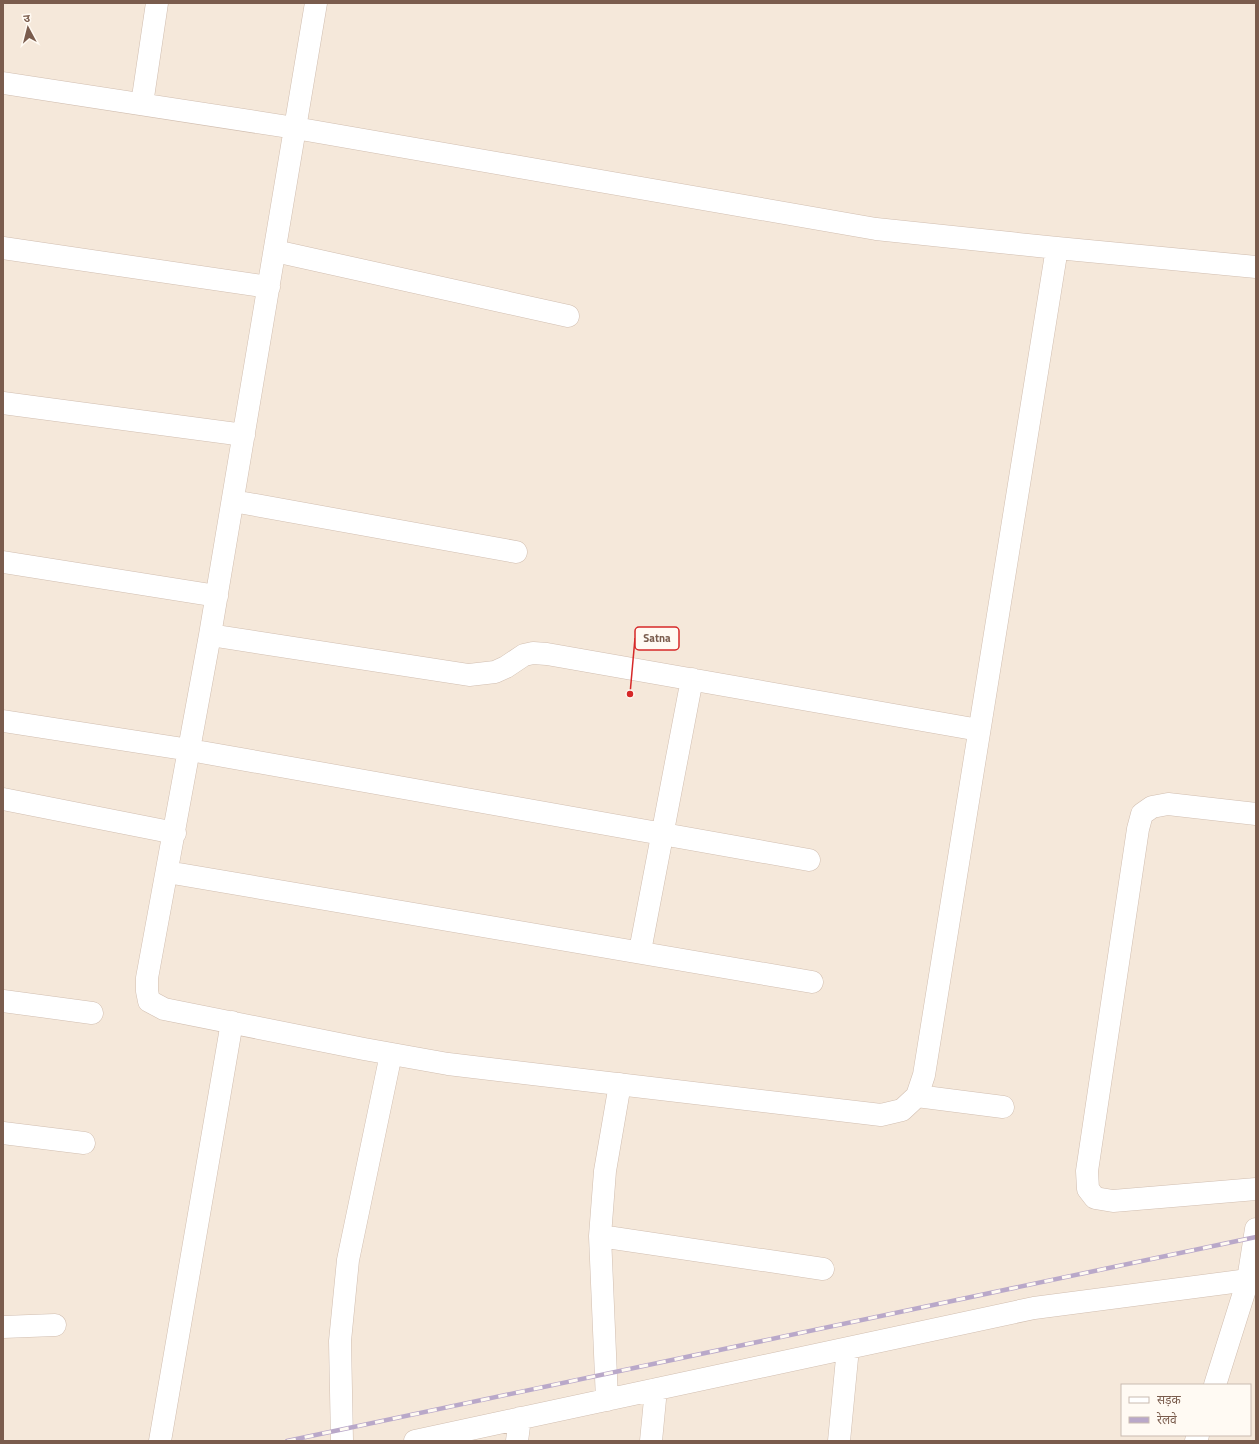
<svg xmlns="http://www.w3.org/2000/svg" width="1259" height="1444" viewBox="0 0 1259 1444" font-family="'Titillium Web','Noto Sans Devanagari',sans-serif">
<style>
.residential{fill:#f5e8da;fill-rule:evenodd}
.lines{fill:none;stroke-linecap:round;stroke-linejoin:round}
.minor-casing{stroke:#d1beb0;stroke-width:23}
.tertiary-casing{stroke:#d1beb0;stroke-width:23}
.minor{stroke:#fff;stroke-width:22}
.tertiary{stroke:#fff;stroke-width:22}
.rail-casing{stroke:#b9a8c9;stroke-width:4.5}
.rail{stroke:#fffaf3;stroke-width:3;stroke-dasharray:9;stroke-linecap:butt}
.leader{fill:none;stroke:#d62828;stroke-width:1.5}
.callout-dot{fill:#d62828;stroke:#fffaf3;stroke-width:1.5}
.callout{fill:#fffaf3;stroke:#d62828;stroke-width:1.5}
.callout-label{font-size:11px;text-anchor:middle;font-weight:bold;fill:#7a5c4d}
</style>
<rect width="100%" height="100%" fill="#fdf6ec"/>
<path class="residential" d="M 3,3 L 1256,3 L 1256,1441 L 3,1441 ZM 1122,1385 L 1250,1385 L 1250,1435 L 1122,1435 Z"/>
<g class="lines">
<defs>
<path id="minor" d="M 316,3 L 210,635 L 147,978 L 147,991 L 149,1001 L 164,1009 L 364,1049 L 448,1064 L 881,1115 L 902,1110 L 917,1096 L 924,1075 L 1057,248
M 3,83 L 295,128 L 876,229 L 1057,248 L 1256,267
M 142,104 L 157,3
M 3,248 L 269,287
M 275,251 L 568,316
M 3,403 L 244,435
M 233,501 L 516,552
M 3,562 L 217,596
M 210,635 L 469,675 L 495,672 L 506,667 L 524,655 L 533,653 L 547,654 L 979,730
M 3,721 L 190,750 L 809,860
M 3,799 L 175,833
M 1256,814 L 1168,804 L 1152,807 L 1142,814 L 1138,829 L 1087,1171 L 1088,1189 L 1095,1198 L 1113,1201 L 1256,1189
M 167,872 L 812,982
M 640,951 L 692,679
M 3,1001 L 92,1013
M 917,1096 L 1003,1107
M 3,1133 L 84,1143
M 600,1236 L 823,1269
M 3,1327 L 55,1325
M 607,1400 L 600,1236 L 605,1171 L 620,1084
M 160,1441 L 232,1022
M 342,1441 L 340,1341 L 348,1260 L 391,1054
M 415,1441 L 1034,1308 L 1248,1280
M 517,1441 L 520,1418
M 651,1441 L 656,1389
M 839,1441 L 848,1348"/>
<path id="tertiary" d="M 1215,1385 L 1248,1280 L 1256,1229
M 1196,1441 L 1198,1435"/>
</defs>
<use href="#minor" class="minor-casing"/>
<use href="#tertiary" class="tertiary-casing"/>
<use href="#minor" class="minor"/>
<use href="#tertiary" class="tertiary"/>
<defs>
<path id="rail" d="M 287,1441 L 1256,1237"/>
</defs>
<use href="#rail" class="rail-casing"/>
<use href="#rail" class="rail"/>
</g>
<path class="leader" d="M630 694L635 638"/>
<circle class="callout-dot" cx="630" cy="694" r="4"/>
<rect class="callout" x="635" y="627" width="44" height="23" rx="4"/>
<g class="callout-label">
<text x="657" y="642">Satna</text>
</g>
<rect width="1259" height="1444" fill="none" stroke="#7a5c4d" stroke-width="8"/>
<rect x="1121" y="1384" width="130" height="52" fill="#fffaf3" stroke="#cabbb1"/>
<rect x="1129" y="1397" width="20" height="6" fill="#ffffff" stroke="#cabbb1"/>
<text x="1157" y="1404" font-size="12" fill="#7a5c4d">सड़क</text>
<rect x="1129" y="1417" width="20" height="6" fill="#b9a8c9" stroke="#cabbb1"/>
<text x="1157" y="1424" font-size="12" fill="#7a5c4d">रेलवे</text>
<g transform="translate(28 28) rotate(353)" stroke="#fffaf3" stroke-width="3" paint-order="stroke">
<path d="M0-3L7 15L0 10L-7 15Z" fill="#7a5c4d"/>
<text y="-6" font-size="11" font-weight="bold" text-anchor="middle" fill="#7a5c4d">उ</text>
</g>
</svg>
